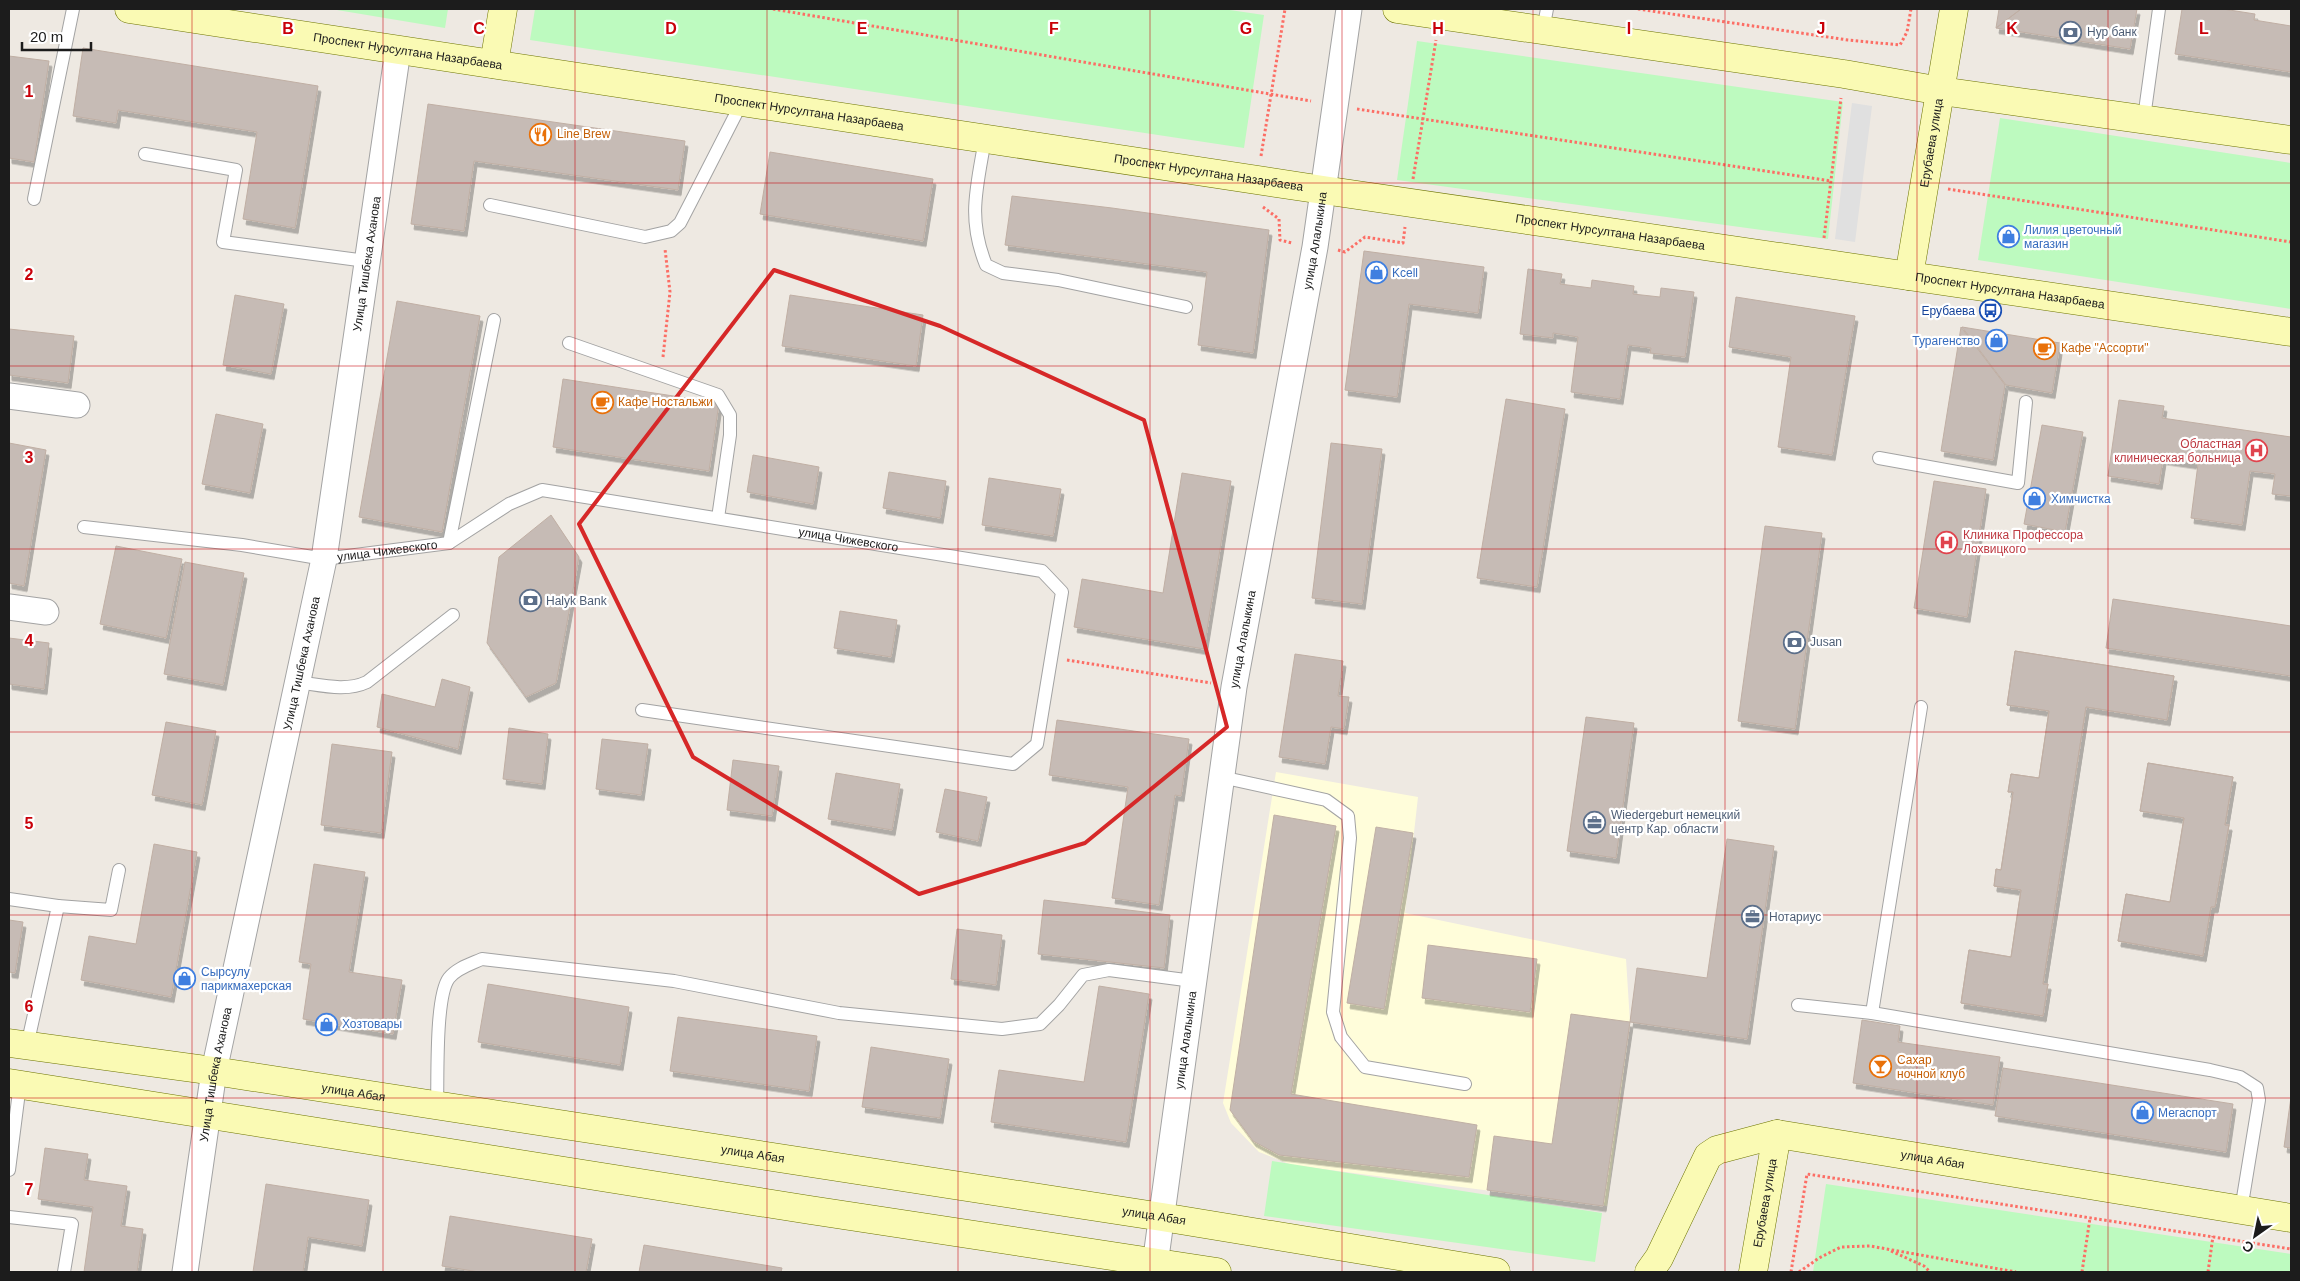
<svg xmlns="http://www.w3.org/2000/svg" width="2300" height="1281" viewBox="0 0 2300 1281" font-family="Arial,sans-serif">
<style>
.education{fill:#fffdda}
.park{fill:#bdfabf}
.parking{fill:#e0e0e0}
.building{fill:#c6bbb5;stroke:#c0afa4;filter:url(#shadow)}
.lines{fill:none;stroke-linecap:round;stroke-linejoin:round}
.service-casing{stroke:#a3a3a3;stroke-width:14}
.minor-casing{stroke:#a3a3a3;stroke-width:27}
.secondary-casing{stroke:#6d7403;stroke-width:29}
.path{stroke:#fc6e65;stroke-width:3;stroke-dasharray:2.5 2.5;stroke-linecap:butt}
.service{stroke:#fff;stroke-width:12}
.minor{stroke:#fff;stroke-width:25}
.secondary{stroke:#fafab4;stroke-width:28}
.marked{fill:none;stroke:#d62828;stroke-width:4;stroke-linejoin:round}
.grid{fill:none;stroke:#c90009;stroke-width:1;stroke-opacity:0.55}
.labels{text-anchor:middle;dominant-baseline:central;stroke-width:4.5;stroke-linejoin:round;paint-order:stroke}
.service-label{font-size:12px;fill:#4e5e75;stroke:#fff;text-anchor:start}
.street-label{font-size:12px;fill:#1c1c1c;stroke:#fff}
.food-label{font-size:12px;fill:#c56008;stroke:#fff;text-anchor:start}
.shop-label{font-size:12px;fill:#366cbe;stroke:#fff;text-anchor:start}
.transit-label{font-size:12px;fill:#164399;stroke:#fff;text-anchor:end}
.health-label{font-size:12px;fill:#be3a42;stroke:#fff;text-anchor:end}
.grid-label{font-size:16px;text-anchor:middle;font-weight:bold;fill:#c90009;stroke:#fff;stroke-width:4.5;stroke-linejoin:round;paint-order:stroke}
</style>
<defs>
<filter id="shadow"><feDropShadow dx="3" dy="5.5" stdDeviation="0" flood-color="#0004"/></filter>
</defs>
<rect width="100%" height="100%" fill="#eee9e2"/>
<path class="education" d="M 1276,772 L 1418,797 L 1405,913 L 1626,959 L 1630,1022 L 1607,1206 L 1292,1165 L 1259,1152 L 1231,1123 L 1223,1103 Z"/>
<path class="park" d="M 331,9 L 448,9 L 445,28 Z
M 535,9 L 1223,9 L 1264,15 L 1244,148 L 530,40 Z
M 1417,41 L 1843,102 L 1828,239 L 1397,180 Z
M 2000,118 L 2291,163 L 2291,309 L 1978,260 Z
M 1272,1161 L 1602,1213 L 1595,1262 L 1264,1216 Z
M 1826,1184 L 2291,1254 L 2291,1272 L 1813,1272 Z"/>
<path class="parking" d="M 1852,103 L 1872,106 L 1855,242 L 1835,239 Z"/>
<path class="building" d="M 1999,9 L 2021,9 L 1996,28 Z
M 2021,9 L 2137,9 L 2130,49 L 1996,28 Z
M 2182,9 L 2223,9 L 2255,14 L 2254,20 L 2291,26 L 2291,72 L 2175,54 Z
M 83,48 L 318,86 L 295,228 L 243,219 L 257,132 L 118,110 L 116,123 L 73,116 Z
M 9,56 L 49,61 L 34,162 L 9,158 Z
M 428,104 L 685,141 L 678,190 L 474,161 L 464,231 L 411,224 Z
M 770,152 L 933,179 L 923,241 L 760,214 Z
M 1012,196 L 1112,208 L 1269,230 L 1253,353 L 1198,345 L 1207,272 L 1005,245 Z
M 1364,251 L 1484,267 L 1478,313 L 1409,304 L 1397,397 L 1345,390 Z
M 1528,269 L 1562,274 L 1560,284 L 1591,288 L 1592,280 L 1634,286 L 1633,294 L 1660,297 L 1661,288 L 1694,292 L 1685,357 L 1650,353 L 1651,348 L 1628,345 L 1620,399 L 1571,392 L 1578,337 L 1553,333 L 1553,338 L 1520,334 Z
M 235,295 L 284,304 L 271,374 L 223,365 Z
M 790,295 L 923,315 L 916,366 L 782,346 Z
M 1736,297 L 1855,316 L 1832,455 L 1778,447 L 1791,357 L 1729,347 Z
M 397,301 L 480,316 L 442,532 L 359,517 Z
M 1961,327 L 2005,385 L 1993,460 L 1941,451 Z
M 1962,327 L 2060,343 L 2052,393 L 2006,385 Z
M 9,329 L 74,336 L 68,383 L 9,375 Z
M 563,379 L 719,403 L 709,471 L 553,447 Z
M 1506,399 L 1565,409 L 1537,587 L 1477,578 Z
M 2119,400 L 2164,406 L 2162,418 L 2291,437 L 2291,496 L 2272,494 L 2275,474 L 2250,471 L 2242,525 L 2191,518 L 2198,464 L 2163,459 L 2159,484 L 2108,476 Z
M 216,414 L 263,424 L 250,493 L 202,484 Z
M 2042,425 L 2083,432 L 2065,532 L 2024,524 Z
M 9,443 L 46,450 L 24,586 L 9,583 Z
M 1331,443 L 1382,449 L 1362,604 L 1312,598 Z
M 753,455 L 819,467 L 813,504 L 747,492 Z
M 889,472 L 946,481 L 940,518 L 883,508 Z
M 1182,473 L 1231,481 L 1204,649 L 1074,627 L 1082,579 L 1163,593 Z
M 989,478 L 1061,489 L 1053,536 L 982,525 Z
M 1934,481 L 1986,489 L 1967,617 L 1914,608 Z
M 551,515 L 579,557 L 556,683 L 526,697 L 487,643 L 499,557 Z
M 1765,526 L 1822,533 L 1795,729 L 1738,721 Z
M 116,546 L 182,559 L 166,638 L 100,624 Z
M 185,562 L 244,573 L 223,685 L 164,674 Z
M 2113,599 L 2291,626 L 2291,676 L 2106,648 Z
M 840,611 L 897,620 L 891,657 L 834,648 Z
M 9,638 L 49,643 L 44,689 L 9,684 Z
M 2015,651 L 2174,676 L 2167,720 L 2086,707 L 2043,984 L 2048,984 L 2043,1016 L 1961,1003 L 1969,950 L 2011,957 L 2021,890 L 1994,886 L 1996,869 L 2001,870 L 2013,792 L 2008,792 L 2011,774 L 2039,778 L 2049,711 L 2007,705 Z
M 2015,651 L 2174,676 L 2167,720 L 2086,707 L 2043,984 L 2048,984 L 2043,1016 L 1961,1003 L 1969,950 L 2011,957 L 2021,890 L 1994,886 L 1996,869 L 2001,870 L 2013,792 L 2008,792 L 2011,774 L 2039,778 L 2049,711 L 2007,705 Z
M 1295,654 L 1343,661 L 1338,696 L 1349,697 L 1344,729 L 1331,727 L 1325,764 L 1279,757 Z
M 442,679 L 470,687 L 458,749 L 377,727 L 382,694 L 435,707 Z
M 1586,717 L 1634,723 L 1616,858 L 1567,851 Z
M 1057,720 L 1189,739 L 1181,796 L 1175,795 L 1159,905 L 1112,898 L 1128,787 L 1049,775 Z
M 166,722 L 216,731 L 202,805 L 152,795 Z
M 509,728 L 548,734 L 542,784 L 503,779 Z
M 602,739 L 648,744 L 641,795 L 596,789 Z
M 332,744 L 392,752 L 381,833 L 321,825 Z
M 733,760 L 779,766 L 772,816 L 727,810 Z
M 2148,763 L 2233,777 L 2225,825 L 2229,825 L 2215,907 L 2211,907 L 2203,956 L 2118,941 L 2126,894 L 2170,902 L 2184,818 L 2140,811 Z
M 2148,763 L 2233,777 L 2225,825 L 2229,825 L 2215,907 L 2211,907 L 2203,956 L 2118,941 L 2126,894 L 2170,902 L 2184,818 L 2140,811 Z
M 836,773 L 900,784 L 892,830 L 828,819 Z
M 945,789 L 987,797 L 978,841 L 936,832 Z
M 1274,815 L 1336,826 L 1291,1094 L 1477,1125 L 1469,1177 L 1279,1155 L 1253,1141 L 1230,1110 Z
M 1376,827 L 1413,833 L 1384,1009 L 1347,1003 Z
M 1727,839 L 1774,846 L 1747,1039 L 1630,1022 L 1637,968 L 1707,978 Z
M 154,844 L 197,852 L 171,997 L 81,980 L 89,936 L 136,944 Z
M 314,864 L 365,872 L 349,972 L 402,980 L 393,1034 L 303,1019 L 311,964 L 299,962 Z
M 1044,900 L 1170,915 L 1164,968 L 1038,954 Z
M 9,920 L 23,922 L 15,973 L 9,972 Z
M 957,929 L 1002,935 L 996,985 L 951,979 Z
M 1428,945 L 1537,959 L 1530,1012 L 1422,998 Z
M 488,984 L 629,1007 L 620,1065 L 478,1042 Z
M 1099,986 L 1149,994 L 1126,1142 L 991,1122 L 999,1070 L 1084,1082 Z
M 1571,1014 L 1630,1022 L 1603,1206 L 1487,1190 L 1494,1136 L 1552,1144 Z
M 678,1017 L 817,1036 L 809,1091 L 670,1071 Z
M 1862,1020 L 1900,1026 L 1898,1042 L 2000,1057 L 1993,1105 L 1853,1083 Z
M 871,1047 L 949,1059 L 940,1118 L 862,1107 Z
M 2003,1068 L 2233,1104 L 2226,1152 L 1995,1116 Z
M 2291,1097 L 2291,1148 L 2284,1147 Z
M 45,1148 L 88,1154 L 84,1180 L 127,1186 L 121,1226 L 143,1229 L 137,1272 L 84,1272 L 93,1207 L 38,1199 Z
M 266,1184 L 369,1200 L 362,1246 L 308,1237 L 303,1272 L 253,1272 Z
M 450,1216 L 592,1239 L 586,1272 L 479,1272 L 442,1266 Z
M 644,1245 L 782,1268 L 781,1272 L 639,1272 Z"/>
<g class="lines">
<defs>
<g id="service">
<path d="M 1543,30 L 1547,9"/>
<path d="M 2144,118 L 2159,9"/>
<path d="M 985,139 C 977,187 967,218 986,265 L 1003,273 L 1058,280 L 1186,307"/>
<path d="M 145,154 L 236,170 L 223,242 L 366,261"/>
<path d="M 34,199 L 73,9"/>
<path d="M 490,205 L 645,237 L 671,231 L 680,223 L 695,194 L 742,102"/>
<path d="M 569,343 L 718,395 L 730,415 L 730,435 L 718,518"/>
<path d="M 1879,458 L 2018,483 L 2026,402"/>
<path id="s1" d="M 84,527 L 242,545 L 324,559 L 449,543 L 509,504 L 542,490 L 1042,571 L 1062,592 L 1037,744 L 1013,764 L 642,710"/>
<path d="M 449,543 L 494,320"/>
<path d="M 297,682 C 321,685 346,692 367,682 L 453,615"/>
<path d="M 1221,777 L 1326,800 L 1348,816 L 1350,838 L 1333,1012 L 1341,1037 L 1365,1067 L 1465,1084"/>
<path d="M 9,899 L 58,906 L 27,1046"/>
<path d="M 58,906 L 111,910 L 119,870"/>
<path d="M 1798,1005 L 1872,1013 L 2210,1070 L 2240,1077 L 2257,1088 L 2259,1100 L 2241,1210"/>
<path d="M 1872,1013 L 1921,707"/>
<path d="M 437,1105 C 438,1079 435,996 449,978 C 457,968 471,964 482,959 L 674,981 L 839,1013 L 1002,1029 L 1040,1024 L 1059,1005 L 1083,975 L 1109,970 L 1193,981"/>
<path d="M 9,1170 L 20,1084"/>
<path d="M 9,1217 L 72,1224 L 64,1272"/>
</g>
<g id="minor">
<path d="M 9,396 L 77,405"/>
<path d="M 9,607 L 46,612"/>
<path id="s2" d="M 185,1272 L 214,1071 L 324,559 L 398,50"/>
<path id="s3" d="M 1154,1272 L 1234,687 L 1315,247 L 1349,9"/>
</g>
<g id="secondary">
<path id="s4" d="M 129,9 L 1323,190 L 2291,332"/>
<path d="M 1397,9 L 1844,74 L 1941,91 L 2291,140"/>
<path d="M 494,64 L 503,9"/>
<path id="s5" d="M 1909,276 L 1954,9"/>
<path id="s6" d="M 9,1043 L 214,1071 L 1162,1217 L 1496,1272"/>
<path d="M 9,1083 L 810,1210 L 1217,1272"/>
<path id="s7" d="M 1649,1272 L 1659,1258 L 1708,1156 L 1717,1150 L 1777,1134 L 2291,1218"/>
<path id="s8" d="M 1753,1272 L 1777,1134"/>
</g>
</defs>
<use href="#service" class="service-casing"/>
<use href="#minor" class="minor-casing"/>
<use href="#secondary" class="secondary-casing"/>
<path class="path" d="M 773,9 L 1311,101
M 1638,9 L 1848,40 L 1900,45 L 1907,32 L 1911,9
M 1357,109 L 1831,181
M 1261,156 L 1285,9
M 1413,179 L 1436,40
M 1948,189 L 2291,242
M 1263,207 L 1279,219 L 1280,240 L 1292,243
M 1824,238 L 1841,98
M 1338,250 L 1345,252 L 1365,237 L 1403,243 L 1405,227
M 663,357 L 670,292 L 665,249
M 1067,660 L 1211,683
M 1891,1251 L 1924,1266 L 1930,1272
M 1791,1272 L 1807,1174 L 2291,1249
M 1799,1272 L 1819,1258 L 1841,1247 L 1870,1246 L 2016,1272
M 2082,1272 L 2090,1218
M 2208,1272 L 2213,1236"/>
<use href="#service" class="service"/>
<use href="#minor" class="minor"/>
<use href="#secondary" class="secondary"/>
</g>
<path class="marked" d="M 774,270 L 940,326 L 1144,420 L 1227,727 L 1085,843 L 919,894 L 693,757 L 579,524 Z"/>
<path class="grid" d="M 192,9 L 192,1272M 383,9 L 383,1272M 575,9 L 575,1272M 767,9 L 767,1272M 958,9 L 958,1272M 1150,9 L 1150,1272M 1342,9 L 1342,1272M 1533,9 L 1533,1272M 1725,9 L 1725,1272M 1917,9 L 1917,1272M 2108,9 L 2108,1272M 9,183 L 2291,183M 9,366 L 2291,366M 9,549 L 2291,549M 9,732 L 2291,732M 9,915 L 2291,915M 9,1098 L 2291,1098"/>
<defs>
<symbol id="bank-ring" viewBox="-11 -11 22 22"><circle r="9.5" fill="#fff" stroke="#5c6f8a" stroke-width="1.5"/><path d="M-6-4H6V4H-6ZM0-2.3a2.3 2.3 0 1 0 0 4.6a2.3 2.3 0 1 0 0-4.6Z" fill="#5c6f8a"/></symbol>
<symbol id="restaurant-ring" viewBox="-11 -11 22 22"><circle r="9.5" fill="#fff" stroke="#e8710a" stroke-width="1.5"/><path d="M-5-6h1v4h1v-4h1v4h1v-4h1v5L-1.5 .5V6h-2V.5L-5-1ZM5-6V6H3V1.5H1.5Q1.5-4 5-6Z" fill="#e8710a"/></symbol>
<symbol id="shop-ring" viewBox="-11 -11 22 22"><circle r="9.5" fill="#fff" stroke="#3f7fe0" stroke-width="1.5"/><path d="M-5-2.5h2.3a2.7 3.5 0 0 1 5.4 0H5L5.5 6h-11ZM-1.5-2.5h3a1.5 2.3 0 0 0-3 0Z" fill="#3f7fe0"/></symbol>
<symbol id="bus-ring" viewBox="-11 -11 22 22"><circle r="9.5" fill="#fff" stroke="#1a4fb4" stroke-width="1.5"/><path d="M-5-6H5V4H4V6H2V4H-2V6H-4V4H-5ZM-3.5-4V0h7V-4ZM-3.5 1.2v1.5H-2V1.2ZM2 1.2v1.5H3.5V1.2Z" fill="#1a4fb4"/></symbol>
<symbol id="cafe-ring" viewBox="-11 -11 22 22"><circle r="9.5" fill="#fff" stroke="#e8710a" stroke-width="1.5"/><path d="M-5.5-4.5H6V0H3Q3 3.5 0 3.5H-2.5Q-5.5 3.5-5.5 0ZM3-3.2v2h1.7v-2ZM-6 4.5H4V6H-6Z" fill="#e8710a"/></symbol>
<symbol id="hospital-ring" viewBox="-11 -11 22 22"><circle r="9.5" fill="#fff" stroke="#e0444e" stroke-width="1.5"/><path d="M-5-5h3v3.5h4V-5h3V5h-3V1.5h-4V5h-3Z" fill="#e0444e"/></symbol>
<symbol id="office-ring" viewBox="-11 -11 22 22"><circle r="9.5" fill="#fff" stroke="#5c6f8a" stroke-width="1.5"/><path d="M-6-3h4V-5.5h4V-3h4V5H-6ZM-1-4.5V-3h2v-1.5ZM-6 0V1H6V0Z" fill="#5c6f8a"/></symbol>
<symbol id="bar-ring" viewBox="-11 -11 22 22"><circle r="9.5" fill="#fff" stroke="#e8710a" stroke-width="1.5"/><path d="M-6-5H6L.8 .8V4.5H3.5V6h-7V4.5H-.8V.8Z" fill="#e8710a"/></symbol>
</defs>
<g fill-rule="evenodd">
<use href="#bank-ring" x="2058" y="20" width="25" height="25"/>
<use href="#restaurant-ring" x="528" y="122" width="25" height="25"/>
<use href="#shop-ring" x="1996" y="224" width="25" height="25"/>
<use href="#shop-ring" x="1364" y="260" width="25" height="25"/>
<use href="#bus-ring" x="1978" y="298" width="25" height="25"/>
<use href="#shop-ring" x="1984" y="328" width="25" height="25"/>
<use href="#cafe-ring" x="2032" y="336" width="25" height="25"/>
<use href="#cafe-ring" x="590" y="390" width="25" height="25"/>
<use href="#hospital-ring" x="2244" y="438" width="25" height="25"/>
<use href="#shop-ring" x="2022" y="486" width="25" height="25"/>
<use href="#hospital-ring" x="1934" y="530" width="25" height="25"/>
<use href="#bank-ring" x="518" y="588" width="25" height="25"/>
<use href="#bank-ring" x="1782" y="630" width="25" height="25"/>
<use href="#office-ring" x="1582" y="810" width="25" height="25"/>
<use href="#office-ring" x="1740" y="904" width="25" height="25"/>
<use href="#shop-ring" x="172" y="966" width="25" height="25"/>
<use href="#shop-ring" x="314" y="1012" width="25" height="25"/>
<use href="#bar-ring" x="1868" y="1054" width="25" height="25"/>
<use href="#shop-ring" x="2130" y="1100" width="25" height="25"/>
</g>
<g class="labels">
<g class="service-label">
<text x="2087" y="32">Нур банк</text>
<text x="546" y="601">Halyk Bank</text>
<text x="1810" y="642">Jusan</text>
<text x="1611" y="815">Wiedergeburt немецкий<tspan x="1611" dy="14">центр Кар. области</tspan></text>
<text x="1769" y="917">Нотариус</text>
</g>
<g class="street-label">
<text stroke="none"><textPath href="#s4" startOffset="282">Проспект Нурсултана Назарбаева</textPath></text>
<text stroke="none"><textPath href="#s4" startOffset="688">Проспект Нурсултана Назарбаева</textPath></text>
<text stroke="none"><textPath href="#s5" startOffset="135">Ерубаева улица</textPath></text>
<text stroke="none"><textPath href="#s4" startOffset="1092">Проспект Нурсултана Назарбаева</textPath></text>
<text stroke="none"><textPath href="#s4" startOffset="1498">Проспект Нурсултана Назарбаева</textPath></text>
<text stroke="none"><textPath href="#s3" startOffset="1044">улица Алалыкина</textPath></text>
<text stroke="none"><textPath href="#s2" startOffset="1025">Улица Тишбека Аханова</textPath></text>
<text stroke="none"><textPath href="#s4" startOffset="1902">Проспект Нурсултана Назарбаева</textPath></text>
<text stroke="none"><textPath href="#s1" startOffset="786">улица Чижевского</textPath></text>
<text stroke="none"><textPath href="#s1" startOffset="306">улица Чижевского</textPath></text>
<text stroke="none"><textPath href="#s3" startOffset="639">улица Алалыкина</textPath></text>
<text stroke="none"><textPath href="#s2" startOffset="620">Улица Тишбека Аханова</textPath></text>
<text stroke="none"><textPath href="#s3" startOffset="234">улица Алалыкина</textPath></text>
<text stroke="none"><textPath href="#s2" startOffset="200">Улица Тишбека Аханова</textPath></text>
<text stroke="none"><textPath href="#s6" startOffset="348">улица Абая</textPath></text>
<text stroke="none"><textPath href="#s6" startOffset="752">улица Абая</textPath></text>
<text stroke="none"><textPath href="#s7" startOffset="361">улица Абая</textPath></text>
<text stroke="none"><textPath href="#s8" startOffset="70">Ерубаева улица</textPath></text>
<text stroke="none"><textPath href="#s6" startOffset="1158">улица Абая</textPath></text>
</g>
<g class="food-label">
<text x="557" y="134">Line Brew</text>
<text x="2061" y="348">Кафе "Ассорти"</text>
<text x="618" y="402">Кафе Ностальжи</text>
<text x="1897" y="1060">Сахар<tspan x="1897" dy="14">ночной клуб</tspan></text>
</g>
<g class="shop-label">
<text x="2024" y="230">Лилия цветочный<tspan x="2024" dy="14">магазин</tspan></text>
<text x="1392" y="273">Kcell</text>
<text x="1980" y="341" text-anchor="end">Турагенство</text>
<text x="2051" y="499">Химчистка</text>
<text x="201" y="972">Сырсулу<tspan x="201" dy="14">парикмахерская</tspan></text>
<text x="342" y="1024">Хозтовары</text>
<text x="2158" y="1113">Мегаспорт</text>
</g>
<g class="transit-label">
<text x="1975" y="311">Ерубаева</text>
</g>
<g class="health-label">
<text x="2241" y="444">Областная<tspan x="2241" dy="14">клиническая больница</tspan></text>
<text x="1963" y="535" text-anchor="start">Клиника Профессора<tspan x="1963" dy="14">Лохвицкого</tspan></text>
</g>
</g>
<g class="grid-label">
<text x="288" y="34">B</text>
<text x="479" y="34">C</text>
<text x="671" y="34">D</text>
<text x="862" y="34">E</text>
<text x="1054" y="34">F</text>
<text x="1246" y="34">G</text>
<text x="1438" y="34">H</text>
<text x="1629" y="34">I</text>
<text x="1821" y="34">J</text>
<text x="2012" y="34">K</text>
<text x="2204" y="34">L</text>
<text x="29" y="97">1</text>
<text x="29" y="280">2</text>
<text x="29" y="463">3</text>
<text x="29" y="646">4</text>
<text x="29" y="829">5</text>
<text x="29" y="1012">6</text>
<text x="29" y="1195">7</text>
</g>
<rect width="2300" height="1281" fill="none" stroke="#1c1c1c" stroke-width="20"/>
<g transform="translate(2255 1236) rotate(213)" stroke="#ffffff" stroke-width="4" paint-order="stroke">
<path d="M0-4L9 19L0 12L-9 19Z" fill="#1c1c1c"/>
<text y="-8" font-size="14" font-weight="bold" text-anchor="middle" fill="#1c1c1c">С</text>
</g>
<path d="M22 42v8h69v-8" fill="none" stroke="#1c1c1c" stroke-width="2.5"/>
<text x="30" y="42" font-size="15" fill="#1c1c1c" stroke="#ffffff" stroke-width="4" paint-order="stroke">20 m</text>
</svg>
